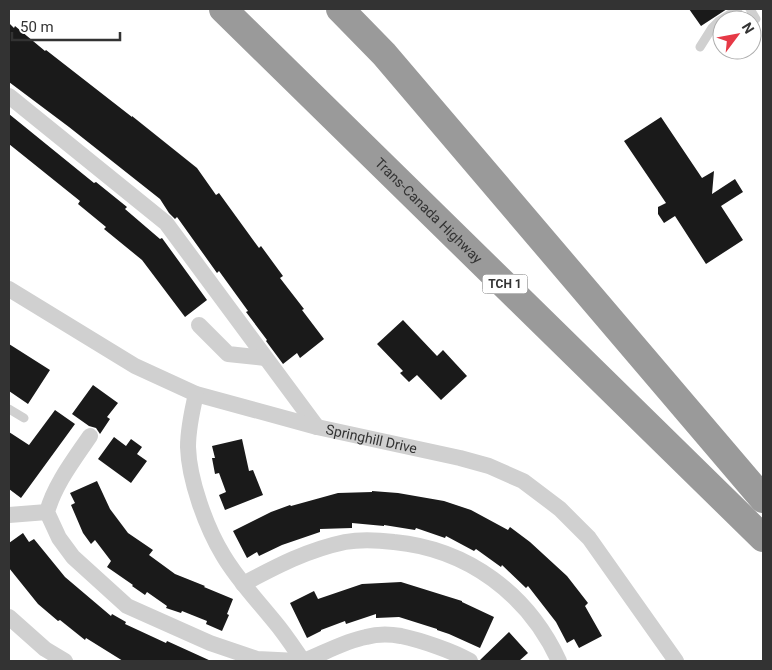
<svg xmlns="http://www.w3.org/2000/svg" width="772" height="670" viewBox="0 0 772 670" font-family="Roboto,sans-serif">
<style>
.building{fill:#1a1a1a}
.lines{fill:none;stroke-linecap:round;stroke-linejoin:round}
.lane{stroke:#d0d0d0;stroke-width:9}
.street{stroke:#d0d0d0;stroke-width:16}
.highway{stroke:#9a9a9a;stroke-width:28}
.labels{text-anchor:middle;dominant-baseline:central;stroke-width:5;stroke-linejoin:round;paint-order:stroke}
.shield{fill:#fff;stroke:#707070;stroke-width:1}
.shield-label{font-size:12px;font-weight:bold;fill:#333}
.street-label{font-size:14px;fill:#333;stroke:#fff}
</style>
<rect width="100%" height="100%" fill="#fff"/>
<path class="building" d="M 689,9 L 727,9 L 701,26 Z
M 9,23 L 14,28 L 15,26 L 45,51 L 46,50 L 132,117 L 132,116 L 197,168 L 216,195 L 219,193 L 259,248 L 261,246 L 283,276 L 280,278 L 304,309 L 302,310 L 324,339 L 300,358 L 297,353 L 283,364 L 266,341 L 267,340 L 246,312 L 248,311 L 219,271 L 217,273 L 177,217 L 175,219 L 169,213 L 160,199 L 69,127 L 9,82 Z
M 9,114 L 94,183 L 96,182 L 127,207 L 125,209 L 160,239 L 162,238 L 207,300 L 185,317 L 142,260 L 104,229 L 106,227 L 78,204 L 80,201 L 9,144 Z
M 661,117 L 702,178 L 714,171 L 712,194 L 735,179 L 743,192 L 721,206 L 743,240 L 706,264 L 675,216 L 664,223 L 658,214 L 658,207 L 666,203 L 624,141 Z
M 403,320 L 437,356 L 443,350 L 467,376 L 441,400 L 417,375 L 409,382 L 400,373 L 403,371 L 377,344 Z
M 9,344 L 50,370 L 28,404 L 9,391 Z
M 93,385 L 118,403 L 107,417 L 110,419 L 100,434 L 96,428 L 89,426 L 72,414 Z
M 55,410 L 75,424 L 21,498 L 9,489 L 9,432 L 29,445 Z
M 114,437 L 126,446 L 131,439 L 142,447 L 137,454 L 147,461 L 131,483 L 98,459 Z
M 242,439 L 249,471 L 253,470 L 263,495 L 225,510 L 219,495 L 226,492 L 219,473 L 215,474 L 212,458 L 215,458 L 212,446 Z
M 97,481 L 110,509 L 128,533 L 153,550 L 149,555 L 175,574 L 205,586 L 204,587 L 233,599 L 227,614 L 229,615 L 222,631 L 206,624 L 207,621 L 182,611 L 181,613 L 166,608 L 167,606 L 147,592 L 145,595 L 132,586 L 133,585 L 107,567 L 111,561 L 95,540 L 91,544 L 83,533 L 71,505 L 75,503 L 70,493 Z
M 372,491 L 398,493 L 444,501 L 471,510 L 508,530 L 510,527 L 530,542 L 567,576 L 588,603 L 585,606 L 602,636 L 579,648 L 574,639 L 567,643 L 556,622 L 528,586 L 526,588 L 502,565 L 501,567 L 476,549 L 474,551 L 446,536 L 445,538 L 416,528 L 415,530 L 384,525 L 384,526 L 352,523 L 352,528 L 320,529 L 320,532 L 282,545 L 259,556 L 257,552 L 247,558 L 233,531 L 271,512 L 290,505 L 291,506 L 338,493 L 372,492 Z
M 23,533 L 29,542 L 34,539 L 65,577 L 111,616 L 112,614 L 126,622 L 125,624 L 166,643 L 167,641 L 211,661 L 123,661 L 86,638 L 85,640 L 60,620 L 58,621 L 38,604 L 9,568 L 9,543 Z
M 401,582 L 462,601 L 462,602 L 494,617 L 480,648 L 449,634 L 437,630 L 437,629 L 399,617 L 376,618 L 376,614 L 346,624 L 345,621 L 321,630 L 321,631 L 307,638 L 290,603 L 314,591 L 318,599 L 362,584 Z
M 509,632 L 528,653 L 519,661 L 480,661 L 480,660 Z"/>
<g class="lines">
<path class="lane" d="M 750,9 L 756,19
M 700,47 L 712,28 L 719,21 L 738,9
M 9,409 L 24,418"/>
<g class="street">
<path d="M 9,96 L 166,223 L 317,427"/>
<path id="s1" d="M 9,289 L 135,366 L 196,394 L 317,427 L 460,458 L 489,466 L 523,481 L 560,509 L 589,538 L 676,661"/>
<path d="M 199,325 L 228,354 L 265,358"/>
<path d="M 196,394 C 192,411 188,429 188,447 C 189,480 206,527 223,555 C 237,579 257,600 274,621 C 285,634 294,648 303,661"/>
<path d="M 90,436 C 73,461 55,484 47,512 L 59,538 L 73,557 L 127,606 L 210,643 L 257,659 L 298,661"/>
<path d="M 9,515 L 47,512"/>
<path d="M 243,584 C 277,566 307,550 345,542 C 361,539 378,540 394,542 C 468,549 528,594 559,661"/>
<path d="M 9,617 L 45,649 L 65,661"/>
<path d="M 304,661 C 324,653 345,641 366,637 C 377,634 389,634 401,636 C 420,640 453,651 470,661"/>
</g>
<g class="highway">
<path id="s2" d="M 223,9 L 763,538"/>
<path d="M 340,9 L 384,54 L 763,499"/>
</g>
</g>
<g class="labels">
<rect class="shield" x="482.5" y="274.5" width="45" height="19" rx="4"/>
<g class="shield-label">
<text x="505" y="284">TCH 1</text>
</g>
<g class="street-label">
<text stroke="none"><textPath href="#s2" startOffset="288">Trans-Canada Highway</textPath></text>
<text stroke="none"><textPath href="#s1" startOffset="396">Springhill Drive</textPath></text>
</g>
</g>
<rect width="772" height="670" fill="none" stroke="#333333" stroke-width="20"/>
<g transform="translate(737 35) rotate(58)"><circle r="24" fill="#ffffff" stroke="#adadad"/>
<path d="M0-4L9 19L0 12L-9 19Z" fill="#e63946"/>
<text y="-8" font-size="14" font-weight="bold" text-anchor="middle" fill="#333333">N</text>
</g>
<path d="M12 32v8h108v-8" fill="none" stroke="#333333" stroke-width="2.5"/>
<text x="20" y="32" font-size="15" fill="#333333" stroke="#ffffff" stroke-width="4" paint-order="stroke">50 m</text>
</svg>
